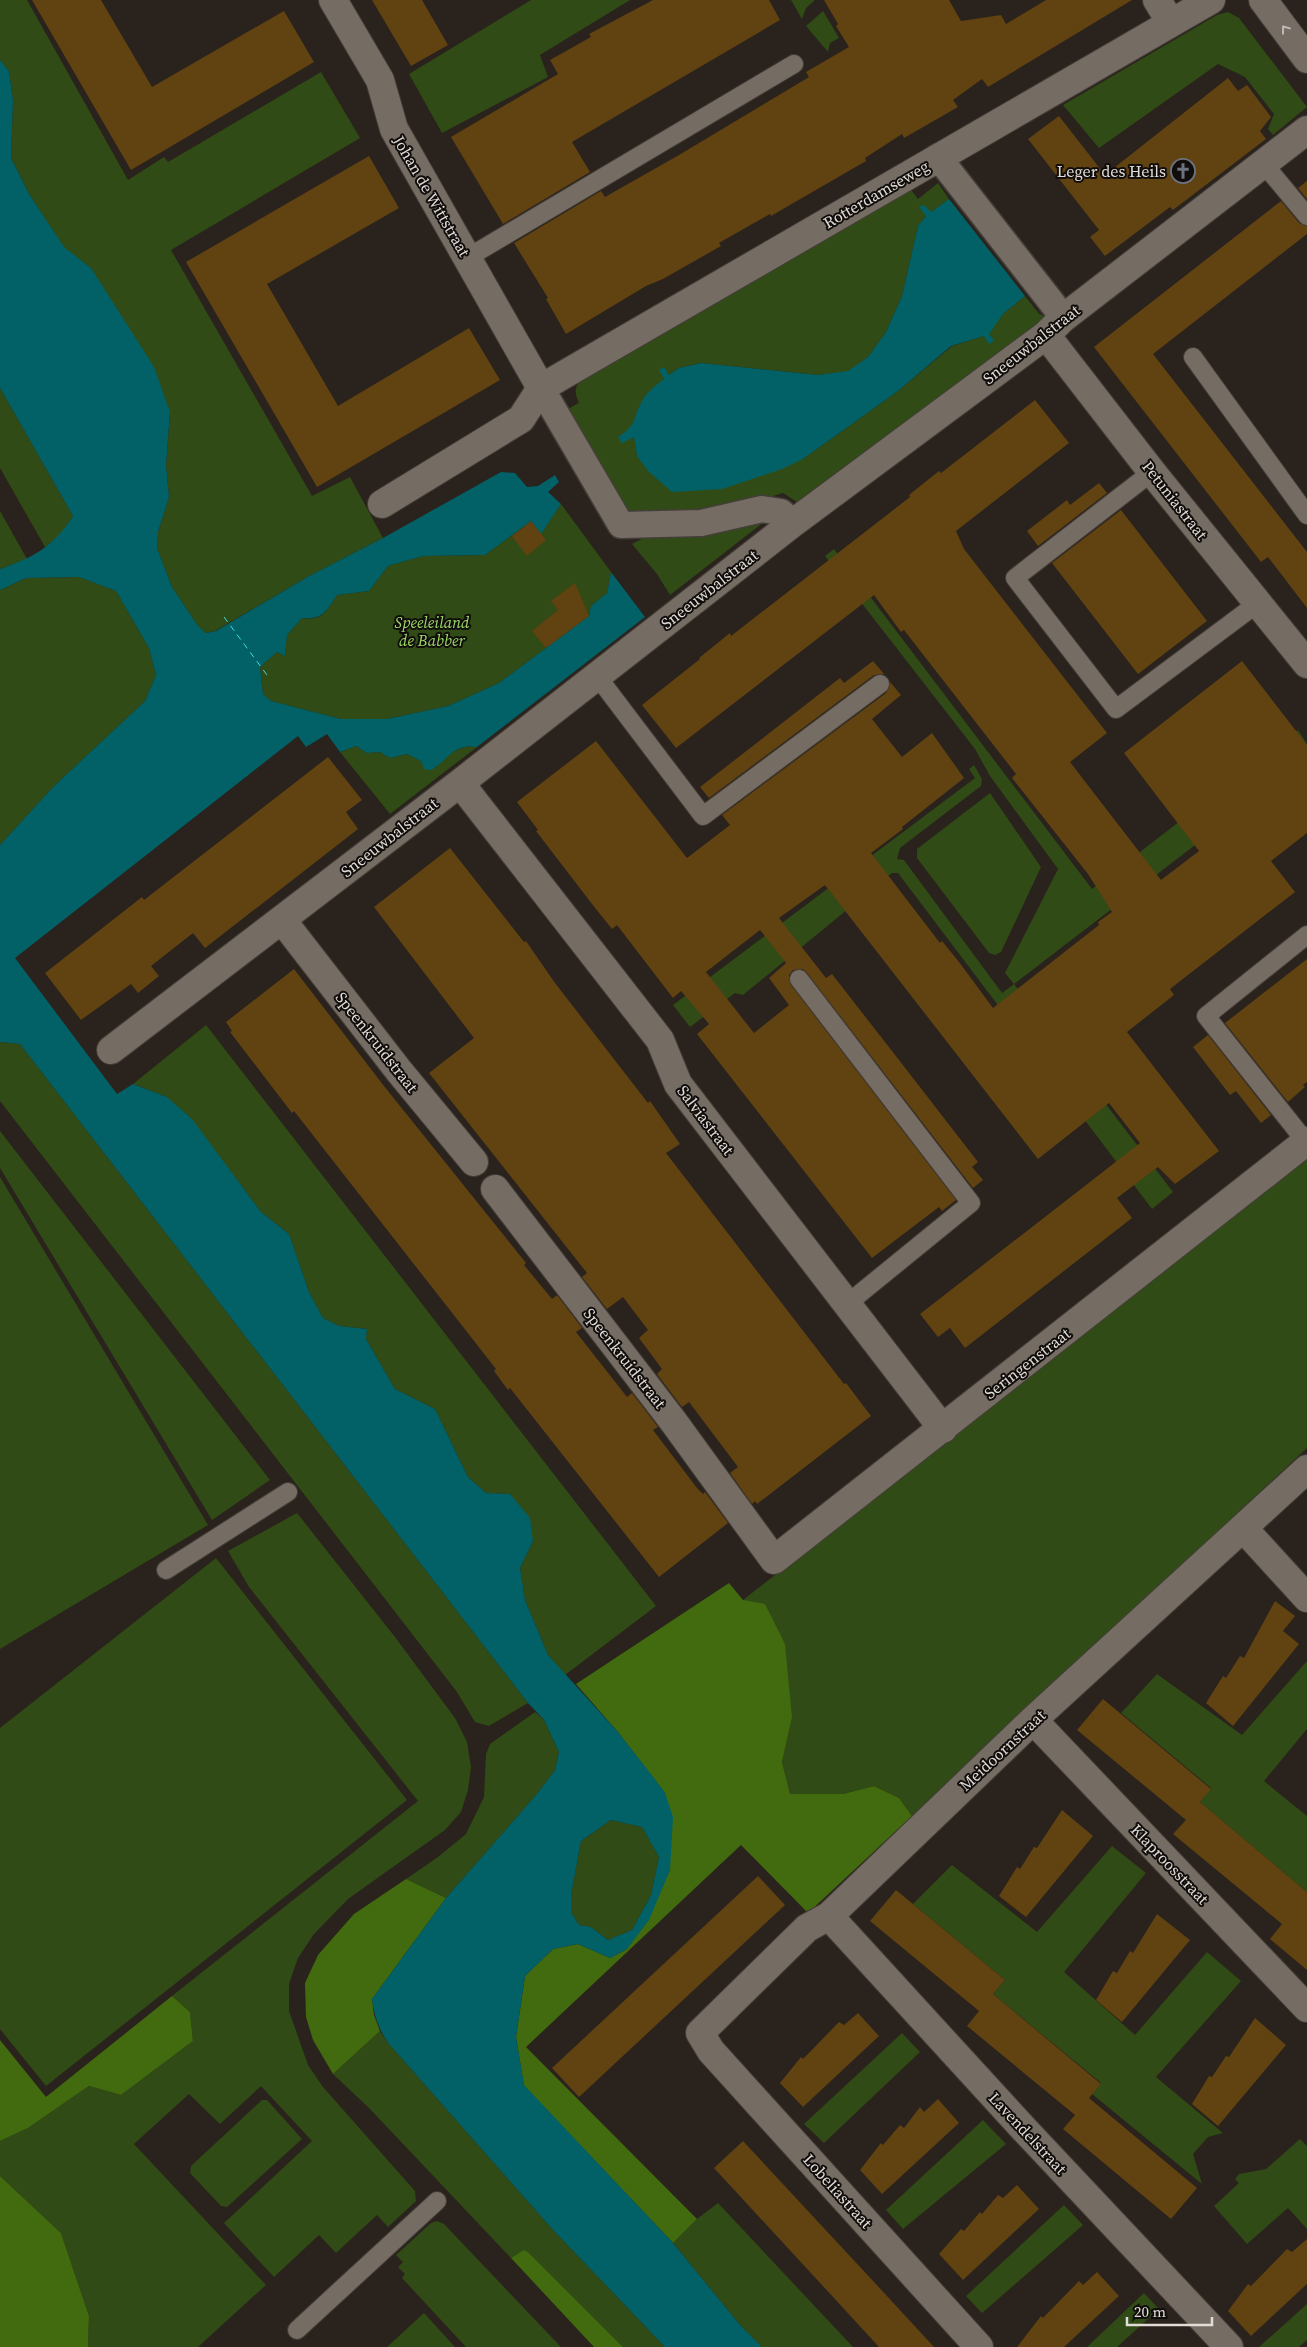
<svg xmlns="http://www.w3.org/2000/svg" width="1307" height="2347" viewBox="0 0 1307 2347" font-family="'Source Serif 4',serif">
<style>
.green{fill:#304b15}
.forest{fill:#416b0e}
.water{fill:#026166;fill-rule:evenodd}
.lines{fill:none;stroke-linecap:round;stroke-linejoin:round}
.ferry{stroke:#42dce6;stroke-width:1;stroke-dasharray:6 5;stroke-linecap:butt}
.building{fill:#614211;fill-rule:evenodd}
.service-casing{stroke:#443e38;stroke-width:20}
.pedestrian-casing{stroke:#443e38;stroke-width:29}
.minor-casing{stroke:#443e38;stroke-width:30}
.service{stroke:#756c64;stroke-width:18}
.pedestrian{stroke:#756c64;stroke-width:26}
.minor{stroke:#756c64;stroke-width:28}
.oneway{stroke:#c1bab5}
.labels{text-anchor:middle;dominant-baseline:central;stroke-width:4;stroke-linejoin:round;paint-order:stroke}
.poi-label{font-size:16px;fill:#e1dcd8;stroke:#100d0a;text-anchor:end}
.street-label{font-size:16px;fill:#e1dcd8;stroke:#100d0a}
.park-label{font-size:16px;font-style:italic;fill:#9cd868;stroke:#100d0a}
</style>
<rect width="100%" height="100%" fill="#2a221c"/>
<path class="green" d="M 0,0 L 27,0 L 128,180 L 164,157 L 168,162 L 321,72 L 360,138 L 171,250 L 312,496 L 350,477 L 383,538 L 309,576 L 215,631 L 206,633 L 198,626 L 172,587 L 157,548 L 158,532 L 169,497 L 166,465 L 170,413 L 91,268 L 64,248 L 29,194 L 11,158 L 13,100 L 9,71 L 0,60 Z
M 531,0 L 630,0 L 540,55 L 548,77 L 442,133 L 409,74 Z
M 791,0 L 815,0 L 806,8 L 802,19 Z
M 823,11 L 839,38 L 830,43 L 828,52 L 806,26 Z
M 1228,12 L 1239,18 L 1307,107 L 1273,135 L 1268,129 L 1274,114 L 1245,77 L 1218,64 L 1099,148 L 1063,105 L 1217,15 Z
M 938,183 L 949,199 L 926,216 L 918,226 L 902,296 L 886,332 L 868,357 L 848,372 L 818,375 L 701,363 L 679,368 L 669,375 L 660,370 L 664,379 L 640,405 L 637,419 L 629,430 L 634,436 L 637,456 L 803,459 L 898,391 L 952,346 L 984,336 L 993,340 L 988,334 L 1003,314 L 1025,296 L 1040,315 L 1041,314 L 1045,318 L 797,502 L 783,493 L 728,510 L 631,513 L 614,496 L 566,410 L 579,403 C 573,390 575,385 586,376 L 909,187 L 918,199 Z
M 0,388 L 73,516 L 60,536 L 45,547 L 0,468 Z
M 561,504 L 611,572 L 607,593 L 591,606 L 589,616 L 499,683 L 448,706 L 387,719 L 341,719 L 271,701 L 263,694 L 260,667 L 277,652 L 285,656 L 287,635 L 302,618 C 324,621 326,611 337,595 L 369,591 L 388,566 L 423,556 L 485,555 L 531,521 L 541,533 Z
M 0,511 L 27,559 L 0,569 Z
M 764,522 L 670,595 L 657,574 L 632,544 L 653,533 L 700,536 Z
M 834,549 L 1092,889 L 1298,730 L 1307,744 L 1307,759 L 1014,984 L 1173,1192 L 1152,1209 L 898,873 L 892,873 L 743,995 L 735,993 L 690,1027 L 673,1005 L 975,778 L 969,769 L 974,765 L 982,779 L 981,786 L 900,848 L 897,859 L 904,860 L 1002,993 L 1014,984 L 1005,973 L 1058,869 L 990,776 L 975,749 L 825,556 Z
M 79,577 L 116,591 L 149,648 L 156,675 L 145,701 L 53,787 L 0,845 L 0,590 L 26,578 Z
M 356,746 L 367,753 L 380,752 L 390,758 L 407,754 L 435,768 C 446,756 459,744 477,747 L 390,814 L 340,752 Z
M 990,793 L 1041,867 L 1001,952 L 995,955 L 989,953 L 917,858 L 917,849 Z
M 206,1025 L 656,1606 L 565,1675 L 548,1655 L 525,1600 L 520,1568 L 533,1541 L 510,1494 L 486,1493 L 468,1477 L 435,1409 L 395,1389 L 366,1339 L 367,1329 L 339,1326 L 323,1318 L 309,1292 L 289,1234 L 261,1212 L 231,1172 L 167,1097 L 133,1084 Z
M 0,1042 L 20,1044 L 528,1703 L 489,1726 L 475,1722 L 457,1692 L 0,1101 Z
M 0,1131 L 270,1480 L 212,1520 L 0,1168 Z
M 1307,1159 L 1307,1448 L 912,1816 L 899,1798 L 874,1786 L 843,1794 L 790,1794 L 782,1762 L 792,1718 L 743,1600 Z
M 0,1177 L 208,1525 L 0,1649 Z
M 297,1513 L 395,1637 L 455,1718 L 467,1742 L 471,1767 L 468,1790 L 461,1812 L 445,1830 L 348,1899 L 314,1934 L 298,1958 L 289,1984 L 289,2011 L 308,2065 L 323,2087 L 415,2191 L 416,2201 L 388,2227 L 377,2215 L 336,2253 L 319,2235 L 274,2277 L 224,2223 L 312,2141 L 261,2086 L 220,2124 L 189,2094 L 134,2144 L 266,2285 L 198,2347 L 88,2347 L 89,2316 L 61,2233 L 0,2176 L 0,2141 L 28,2128 L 89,2086 L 121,2095 L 193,2041 L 190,2012 L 172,1996 L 418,1801 L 249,1587 L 228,1551 Z
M 216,1558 L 407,1800 L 46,2086 L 0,2029 L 0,1728 Z
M 1307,1661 L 1307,1729 L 1264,1781 L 1307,1816 L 1307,1892 L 1200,1802 L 1211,1788 L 1121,1713 L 1157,1674 L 1242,1735 Z
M 535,1712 L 544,1720 L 559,1752 L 555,1770 L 536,1795 L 446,1898 L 406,1879 L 438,1857 L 466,1834 L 484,1797 L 486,1754 L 490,1744 Z
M 611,1820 L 642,1827 L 659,1857 L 651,1895 L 632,1930 L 608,1940 L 591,1927 L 579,1925 L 571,1912 L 571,1895 L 581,1841 Z
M 1112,1846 L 1146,1873 L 1064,1972 L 1135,2035 L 1207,1952 L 1241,1981 L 1156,2077 L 1223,2133 L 1208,2137 L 1193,2154 L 1202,2184 L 1092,2094 L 1101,2083 L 993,1994 L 1005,1980 L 913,1904 L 952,1865 L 1037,1932 Z
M 380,2031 L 388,2043 L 553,2230 L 665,2347 L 623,2347 L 528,2252 L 524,2251 L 511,2258 L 369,2108 L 333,2074 Z
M 902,2033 L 920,2052 L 824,2143 L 804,2124 Z
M 262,2100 L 267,2100 L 302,2139 L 227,2207 L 221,2206 L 190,2173 L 191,2166 Z
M 983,2120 L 1006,2144 L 903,2229 L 886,2210 Z
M 1300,2139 L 1307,2146 L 1307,2229 L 1288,2208 L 1247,2244 L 1214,2206 L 1239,2183 L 1235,2179 L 1239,2174 L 1266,2169 Z
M 718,2203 L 853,2347 L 762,2347 L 740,2325 L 673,2243 L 697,2219 Z
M 1064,2205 L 1083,2225 L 982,2313 L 966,2296 Z
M 437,2221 L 444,2224 L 561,2347 L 466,2347 L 402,2278 L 405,2274 L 398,2267 L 403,2262 L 396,2255 L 431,2223 Z
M 1144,2293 L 1159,2309 L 1117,2347 L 1087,2347 Z
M 1307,2304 L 1307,2340 L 1299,2347 L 1259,2347 Z
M 424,2313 L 455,2347 L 387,2347 Z"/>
<path class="forest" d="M 729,1583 L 743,1600 L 765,1604 L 785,1644 L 792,1718 L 782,1762 L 790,1794 L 843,1794 L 874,1786 L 899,1798 L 912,1816 L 808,1913 L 741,1845 L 526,2047 L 697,2219 L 673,2243 L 524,2086 L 516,2037 L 525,1976 L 553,1949 L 578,1944 L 610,1958 L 627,1949 L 670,1870 L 665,1793 L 617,1731 L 576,1684 Z
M 406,1879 L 446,1898 L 372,1999 L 374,2015 L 380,2031 L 333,2074 L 313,2040 L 306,2017 L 305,1983 L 318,1955 L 354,1914 Z
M 172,1996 L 190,2012 L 193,2041 L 121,2095 L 89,2086 L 28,2128 L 0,2141 L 0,2040 L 46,2097 Z
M 0,2176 L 61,2233 L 89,2316 L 88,2347 L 0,2347 Z
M 524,2250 L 528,2252 L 623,2347 L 594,2347 L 511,2258 Z"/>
<path class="water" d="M 0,60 L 9,71 L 13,100 L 11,158 L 29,194 L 64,247 L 91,268 L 154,367 L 170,412 L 166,465 L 169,497 L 158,532 L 157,548 L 172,587 L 198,626 L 206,633 L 216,631 L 309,576 L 383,538 L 501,472 L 515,473 L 527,487 L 538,486 L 555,475 L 559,482 L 548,492 L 561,504 L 541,534 L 531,521 L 485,555 L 423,556 L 388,566 L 369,591 L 337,595 C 326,611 324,620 302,618 L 287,635 L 285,656 L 277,652 L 260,667 L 263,694 L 271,701 L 341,719 L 387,719 L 448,706 L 499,683 L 589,616 L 591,606 L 607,593 L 611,572 L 645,617 L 477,747 C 452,743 447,762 431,770 L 424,769 L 421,761 L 407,754 L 390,758 L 380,752 L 367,753 L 356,746 L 340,752 L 327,734 L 306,747 L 298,736 L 15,958 L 117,1094 L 133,1084 L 167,1097 L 192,1119 L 261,1212 L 289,1234 L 309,1292 L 323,1318 L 339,1326 L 367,1329 L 366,1339 L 395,1389 L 435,1409 L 468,1477 L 486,1493 L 510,1494 L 530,1518 L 533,1541 L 520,1568 L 525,1600 L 548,1655 L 617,1731 L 654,1778 L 665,1793 L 673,1817 L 670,1870 L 649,1920 L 627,1949 L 610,1958 L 578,1944 L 553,1949 L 525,1976 L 516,2037 L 524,2085 L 673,2243 L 740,2325 L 762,2347 L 665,2347 L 553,2230 L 388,2043 C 379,2029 374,2016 372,1999 L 446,1898 L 536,1795 L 555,1770 L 559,1752 L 544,1720 L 528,1703 L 20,1044 L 0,1042 L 0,845 L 53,787 L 145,701 L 156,675 L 149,648 L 116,591 L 79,577 L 26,578 L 0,590 L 0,569 C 34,557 53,547 73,516 L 0,388 ZM 611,1820 L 642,1827 L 659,1857 L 651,1895 L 632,1930 L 608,1940 L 591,1927 L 579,1925 L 571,1912 L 571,1895 L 581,1841 Z
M 949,199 L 1025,296 L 1003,314 L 989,334 L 994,341 L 989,344 L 984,336 L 951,346 L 898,391 L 803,459 L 782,469 L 722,489 L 672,492 L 648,471 L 637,456 L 634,437 L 622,443 L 618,437 C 636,425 632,422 640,405 C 645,394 654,386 664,379 L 659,370 L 664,367 L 669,375 L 679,368 L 701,363 L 818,375 L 848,371 L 868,357 L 886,332 L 902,296 L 918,226 L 926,216 L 919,207 L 924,205 L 931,212 Z"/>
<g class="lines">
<path class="ferry" d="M 224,617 L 267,675"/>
</g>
<path class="building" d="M 32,0 L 101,0 L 152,87 L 284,11 L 314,62 L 131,170 Z
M 372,0 L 422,0 L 448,45 L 411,66 Z
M 653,0 L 769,0 L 780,20 L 572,142 L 590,172 L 503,224 L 451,137 L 558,74 L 550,60 L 591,37 L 589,34 Z
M 824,0 L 949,0 L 961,21 L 1001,15 L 1006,24 L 1046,0 L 1132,0 L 988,87 L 982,79 L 953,100 L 958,107 L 904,138 L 902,134 L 865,158 L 866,161 L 771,216 L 770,214 L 747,227 L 719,243 L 721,246 L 663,279 L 646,286 L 566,334 L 546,299 L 548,298 L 514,243 L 601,191 L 605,197 L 679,155 L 809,77 L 806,72 L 849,47 L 836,26 L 838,24 Z
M 1228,78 L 1238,91 L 1247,85 L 1271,117 L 1260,131 L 1266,139 L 1173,210 L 1170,207 L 1105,256 L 1090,237 L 1099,230 L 1028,139 L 1059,116 L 1105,175 Z
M 369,156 L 399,208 L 267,284 L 338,406 L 469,328 L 500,380 L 317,487 L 186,262 Z
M 1307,181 L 1307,199 L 1298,188 Z
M 1281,201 L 1299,223 L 1307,226 L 1307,234 L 1153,354 L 1307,552 L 1307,608 L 1268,557 L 1261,562 L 1094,347 Z
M 1035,400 L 1069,443 L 956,531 L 964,549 L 1107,733 L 1070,762 L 1161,880 L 1199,851 L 1124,753 L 1242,661 L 1307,745 L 1307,833 L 1271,861 L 1295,892 L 1170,989 L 1174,995 L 1127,1032 L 1219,1151 L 1175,1184 L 1158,1167 L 1117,1198 L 1132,1218 L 965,1348 L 950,1328 L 938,1337 L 920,1314 L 1140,1143 L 1109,1103 L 1038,1159 L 825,885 L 779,918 L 826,978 L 832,974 L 899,1060 L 978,1162 L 972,1167 L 983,1180 L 973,1188 L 807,973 L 803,969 L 793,970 L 789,975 L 791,985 L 956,1200 L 942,1211 L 939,1207 L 872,1258 L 697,1034 L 709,1024 L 681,991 L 673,998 L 617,925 L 612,929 L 592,904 L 536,831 L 538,830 L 517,802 L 596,741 L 687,858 L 730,825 L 722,815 L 886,693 L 890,682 L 901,695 L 872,719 L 902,757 L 932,733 L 964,778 L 902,827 L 903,829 L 871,853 L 940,943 L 942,941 L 959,962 L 993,1008 L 1099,925 L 1098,922 L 1112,912 L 1088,874 L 1012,778 L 1016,774 L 904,630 L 901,632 L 874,595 L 676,748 L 642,705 L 700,659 L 699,658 L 730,633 L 731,636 L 910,497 L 909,495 L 939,471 L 941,473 ZM 760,930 L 786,963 L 769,978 L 789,1005 L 754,1033 L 706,972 Z
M 1099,483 L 1107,493 L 1038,546 L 1027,531 L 1067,500 L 1070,505 Z
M 1121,510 L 1207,621 L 1138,674 L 1052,563 Z
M 531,521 L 546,540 L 527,556 L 512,536 Z
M 575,583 L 589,616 L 546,648 L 532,631 L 558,610 L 551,601 Z
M 873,661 L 884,674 L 874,675 L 709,798 L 700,787 L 840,678 L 844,683 Z
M 328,757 L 362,800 L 346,812 L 358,829 L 205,948 L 193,933 L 151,966 L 159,976 L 138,993 L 131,984 L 81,1020 L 45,973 L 142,897 L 144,900 Z
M 450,848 L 524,942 L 526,941 L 555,983 L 648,1103 L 650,1101 L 680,1144 L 666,1153 L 844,1384 L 846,1383 L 871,1416 L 757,1504 L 755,1501 L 752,1504 L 730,1473 L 738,1467 L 689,1402 L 682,1407 L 657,1374 L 662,1369 L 639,1338 L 648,1330 L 623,1297 L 607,1309 L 582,1277 L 587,1273 L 429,1073 L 474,1038 L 374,907 Z
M 1307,959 L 1307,1082 L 1303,1085 L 1305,1087 L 1288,1102 L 1225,1023 Z
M 294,969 L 384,1086 L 526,1263 L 524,1265 L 552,1299 L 557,1295 L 582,1328 L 576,1332 L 627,1397 L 632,1393 L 658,1427 L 653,1430 L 697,1488 L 703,1494 L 705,1492 L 728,1523 L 659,1577 L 510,1388 L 508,1390 L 494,1371 L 496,1369 L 294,1111 L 292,1113 L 230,1032 L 232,1031 L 226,1022 Z
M 1208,1035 L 1271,1115 L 1261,1123 L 1236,1091 L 1230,1095 L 1193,1047 Z
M 1275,1601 L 1295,1616 L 1283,1631 L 1299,1644 L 1233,1726 L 1206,1703 L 1223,1676 L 1226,1678 L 1240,1656 L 1244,1658 Z
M 1103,1699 L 1211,1789 L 1200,1802 L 1307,1892 L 1307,1970 L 1270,1939 L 1282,1924 L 1173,1834 L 1186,1820 L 1077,1730 Z
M 1062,1810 L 1093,1836 L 1026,1917 L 999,1896 L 1017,1867 L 1020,1869 L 1034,1847 L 1037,1848 Z
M 758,1876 L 785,1905 L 579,2097 L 552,2068 Z
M 896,1890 L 1005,1980 L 993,1994 L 1101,2084 L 1089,2098 L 1197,2188 L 1171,2219 L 1063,2129 L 1075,2115 L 967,2026 L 979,2011 L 870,1921 Z
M 1157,1914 L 1190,1940 L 1122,2022 L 1096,2000 L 1113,1971 L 1117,1973 L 1130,1951 L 1133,1953 Z
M 858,2013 L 879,2036 L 803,2107 L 780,2083 L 801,2057 L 803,2059 L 839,2022 L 844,2025 Z
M 1255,2018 L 1286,2045 L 1218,2126 L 1192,2104 L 1209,2076 L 1212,2077 L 1226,2056 L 1229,2057 Z
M 938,2099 L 959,2123 L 882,2194 L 860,2170 L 881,2143 L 883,2145 L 900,2125 L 904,2128 L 920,2107 L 924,2112 Z
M 743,2141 L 887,2296 L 934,2347 L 879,2347 L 810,2272 L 714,2168 Z
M 1017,2185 L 1039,2209 L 963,2280 L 939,2254 L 961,2229 L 964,2231 L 980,2212 L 982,2214 L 998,2195 L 1003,2198 Z
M 1307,2239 L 1307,2284 L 1251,2336 L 1228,2311 L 1248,2284 L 1251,2286 L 1287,2249 L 1292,2252 Z
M 1097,2272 L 1119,2296 L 1064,2347 L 1017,2347 L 1041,2316 L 1043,2318 L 1079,2281 L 1083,2285 Z"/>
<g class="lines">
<defs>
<path id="service" d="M 1263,163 L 1307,216
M 467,258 L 794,64
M 1193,357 L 1307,515
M 1152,472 L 1015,578 L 1116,709 L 1258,603
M 597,676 L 703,816 L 880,684
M 799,979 L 971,1203 L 847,1304
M 1306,1142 L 1206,1016 L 1307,935
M 166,1570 L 288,1492
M 297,2330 L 437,2201"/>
<path id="pedestrian" d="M 938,157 L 1056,308 L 1062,319
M 541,388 L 621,525 L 701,523 L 762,509 L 781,512 L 793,523"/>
<path id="minor" d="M 333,0 L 380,80 L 394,129 L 541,388
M 1157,0 L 1171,23
M 1263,0 L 1307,59
M 1046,335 L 1152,472 L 1307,664
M 382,504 L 521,419 L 541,388 L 1211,0
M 460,783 L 660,1040 L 678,1084 L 943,1429
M 282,920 L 399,1071 L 474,1162
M 111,1050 L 460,783 L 793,523 L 1046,335 L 1062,319 L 1307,130
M 495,1189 L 673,1421 L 774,1560 L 1307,1141
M 1244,1529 L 1307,1598
M 1033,1720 L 1307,2008
M 829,1916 L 1023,2128 L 1229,2347
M 979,2347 L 711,2051 L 700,2033 L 807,1928 L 829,1916 L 1033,1720 L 1307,1469"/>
</defs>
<use href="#service" class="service-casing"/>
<use href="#pedestrian" class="pedestrian-casing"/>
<use href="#minor" class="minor-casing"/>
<use href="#service" class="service"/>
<use href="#pedestrian" class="pedestrian"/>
<use href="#minor" class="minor"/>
</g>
<defs><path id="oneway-chevron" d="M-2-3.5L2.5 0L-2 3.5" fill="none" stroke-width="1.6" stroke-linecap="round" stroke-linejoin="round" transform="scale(1.25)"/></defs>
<use class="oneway" href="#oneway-chevron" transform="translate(1285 29) rotate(-127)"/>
<defs>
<symbol id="church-ring" viewBox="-11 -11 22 22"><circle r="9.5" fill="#100d0a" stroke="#6b7280" stroke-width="1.5"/><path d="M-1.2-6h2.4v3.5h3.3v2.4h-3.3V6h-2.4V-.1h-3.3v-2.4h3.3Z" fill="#6b7280"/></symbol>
</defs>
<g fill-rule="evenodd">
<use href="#church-ring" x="1169" y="157" width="28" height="28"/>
</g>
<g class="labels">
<g class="poi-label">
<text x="1166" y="171">Leger des Heils</text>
</g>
<g class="street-label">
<text transform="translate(876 194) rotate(-30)">Rotterdamseweg</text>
<text transform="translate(432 196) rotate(60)">Johan de Wittstraat</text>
<text transform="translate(1031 344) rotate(-38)">Sneeuwbalstraat</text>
<text transform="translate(1175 500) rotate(52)">Petuniastraat</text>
<text transform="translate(709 589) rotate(-38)">Sneeuwbalstraat</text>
<text transform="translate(389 837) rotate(-38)">Sneeuwbalstraat</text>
<text transform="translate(377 1042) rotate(52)">Speenkruidstraat</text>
<text transform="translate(706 1120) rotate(53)">Salviastraat</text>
<text transform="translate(625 1358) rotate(52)">Speenkruidstraat</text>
<text transform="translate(1027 1363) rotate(-38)">Seringenstraat</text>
<text transform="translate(1002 1750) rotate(-43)">Meidoornstraat</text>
<text transform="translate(1170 1864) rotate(46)">Klaproosstraat</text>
<text transform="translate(1028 2133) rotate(47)">Lavendelstraat</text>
<text transform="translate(838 2191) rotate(48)">Lobeliastraat</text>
</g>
<g class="park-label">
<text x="432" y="622">Speeleiland<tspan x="432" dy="18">de Babber</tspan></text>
</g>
</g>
<path d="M1127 2317v8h85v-8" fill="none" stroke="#e1dcd8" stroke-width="2.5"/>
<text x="1134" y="2317" font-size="15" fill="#e1dcd8" stroke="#100d0a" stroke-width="4" paint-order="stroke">20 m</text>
</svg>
